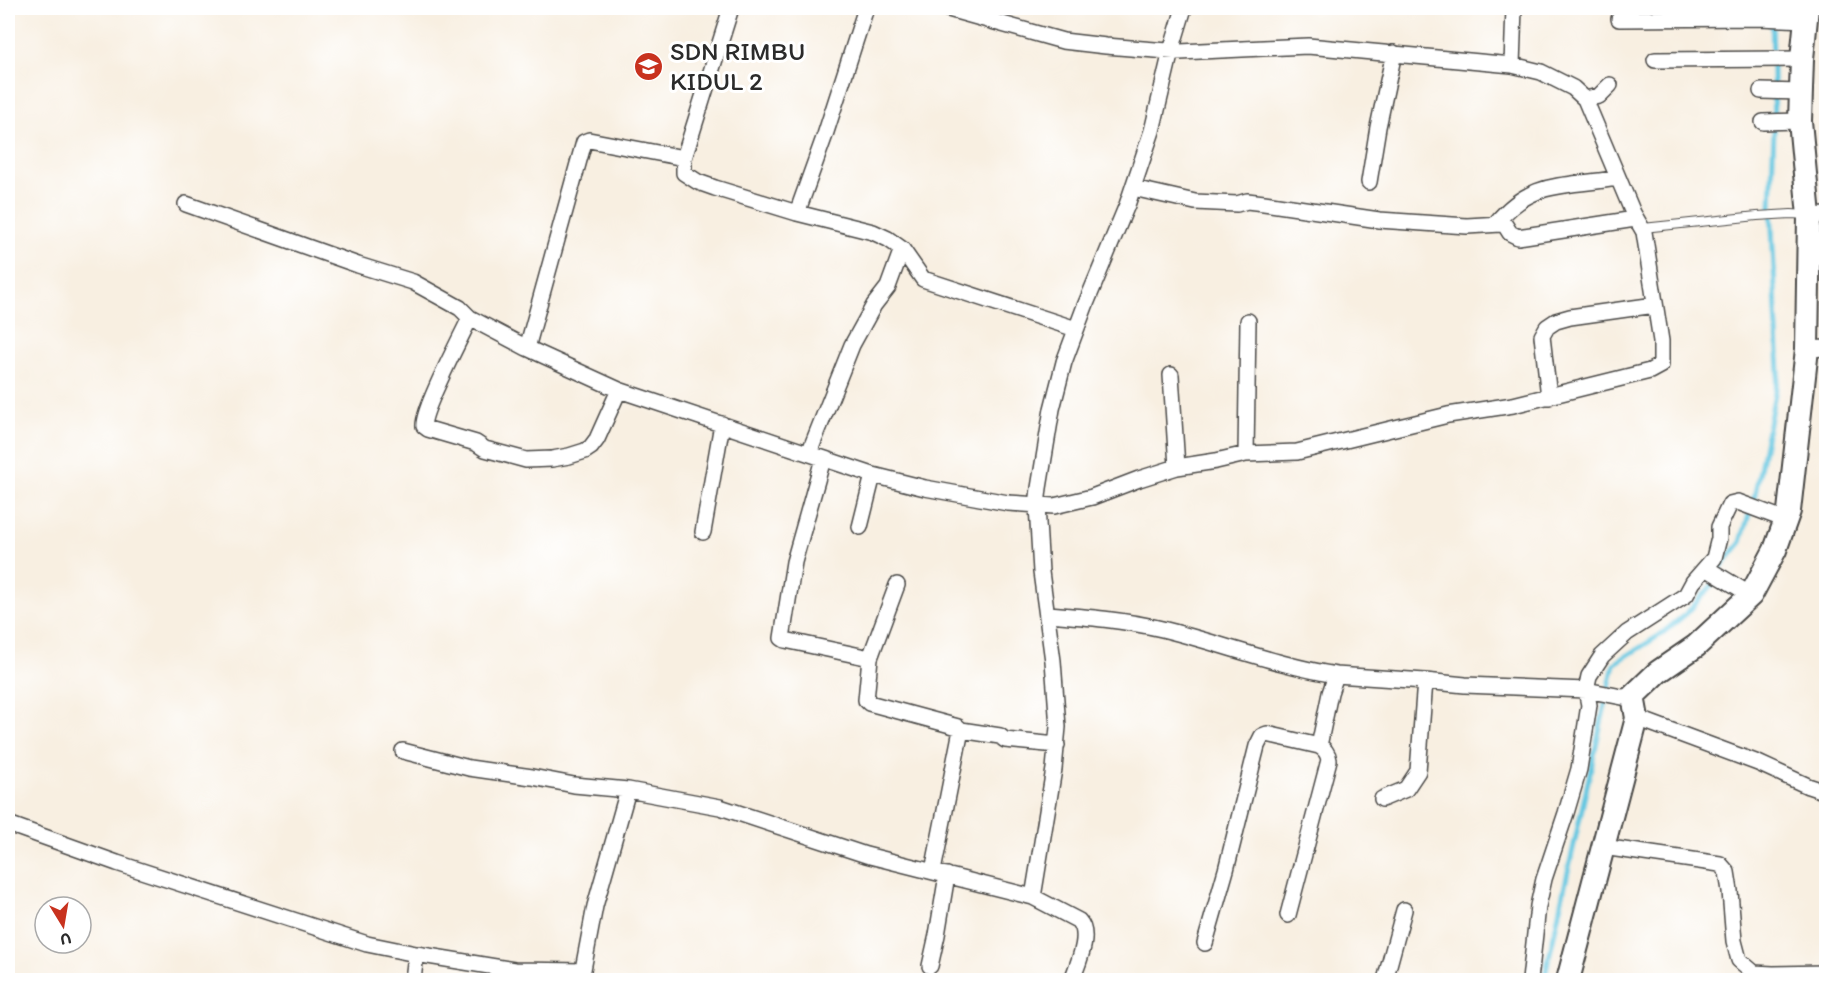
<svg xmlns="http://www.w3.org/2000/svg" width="1834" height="988" viewBox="0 0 1834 988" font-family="Itim,sans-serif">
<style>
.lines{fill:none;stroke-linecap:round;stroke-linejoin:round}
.stream{stroke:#63c7e1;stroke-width:5}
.lane-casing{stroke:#4a4846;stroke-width:10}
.street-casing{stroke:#4a4846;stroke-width:18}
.secondary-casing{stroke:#4a4846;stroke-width:26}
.lane{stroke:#fff;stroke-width:8}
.street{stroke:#fff;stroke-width:15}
.secondary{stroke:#fff;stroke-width:22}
.labels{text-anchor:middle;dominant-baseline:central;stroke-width:6;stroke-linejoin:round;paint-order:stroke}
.poi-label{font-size:26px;fill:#2b2b2b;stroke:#fff;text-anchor:start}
</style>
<rect width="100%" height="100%" fill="#fff"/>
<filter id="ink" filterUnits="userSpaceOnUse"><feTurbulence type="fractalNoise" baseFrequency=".0167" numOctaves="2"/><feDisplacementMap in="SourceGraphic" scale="12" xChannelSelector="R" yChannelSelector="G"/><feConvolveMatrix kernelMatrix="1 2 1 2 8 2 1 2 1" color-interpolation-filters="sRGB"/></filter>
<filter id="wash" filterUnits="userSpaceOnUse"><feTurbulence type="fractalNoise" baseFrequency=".008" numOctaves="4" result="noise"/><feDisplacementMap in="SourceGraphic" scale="24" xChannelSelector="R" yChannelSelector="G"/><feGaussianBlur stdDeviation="1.35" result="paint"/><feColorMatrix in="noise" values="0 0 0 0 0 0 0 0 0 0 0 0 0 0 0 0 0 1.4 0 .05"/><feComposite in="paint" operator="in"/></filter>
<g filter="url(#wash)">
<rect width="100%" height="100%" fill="#f8efe1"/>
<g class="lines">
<path class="stream" d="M 1544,980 L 1614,664 L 1660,635 L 1687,613 L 1713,584 L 1721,567 L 1741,542 L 1755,494 L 1779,373 L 1771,207 L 1774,131 L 1772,8"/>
</g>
</g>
<g filter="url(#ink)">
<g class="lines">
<defs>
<path id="lane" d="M 1643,228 L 1757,216 L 1791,214 L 1806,215"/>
<path id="street" d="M 731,8 L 684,158 L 684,173 L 698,182 L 715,188 L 797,213 L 873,232 L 888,239 L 902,249 L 923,279 L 1076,329
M 1619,19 L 1760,18 L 1806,20
M 1655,60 L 1802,59
M 1512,65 L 1514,8
M 1761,91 L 1802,92
M 1585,99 L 1599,96 L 1610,85
M 1763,122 L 1800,121
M 1369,182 L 1378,127 L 1394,53
M 1133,188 L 1195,202 L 1237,204 L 1247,201 L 1264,203 L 1379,220 L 1467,226 L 1501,224 L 1505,225 L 1510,233 L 1518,237 L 1635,219
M 186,204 L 358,265 L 413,282 L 460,308 L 470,318 L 527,348 L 619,390 L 873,475 L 925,488 L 1008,503 L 1054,506 L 1092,497 L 1139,479 L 1177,467 L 1216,461 L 1246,454 L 1297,452 L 1448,415 L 1513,405 L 1650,371 L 1661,365 L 1661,341 L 1644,232 L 1633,213 L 1585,99 L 1573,88 L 1541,72 L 1512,65 L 1308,46 L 1180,52 L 1106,46 L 1063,41 L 945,8
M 797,213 L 825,135 L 866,8
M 1809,216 L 1826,215
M 1496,223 C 1533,178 1566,188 1617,178
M 470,318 C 462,335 421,413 424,426 L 428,429 L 476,443 L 485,449 L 526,460 L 552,459 L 569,456 L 585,451 L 591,447 L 597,439 L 619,390
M 527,348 L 584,142 L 589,140 L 684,158
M 1807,349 L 1826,348
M 1171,375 L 1177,467
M 1549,397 L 1542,336 L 1547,327 L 1556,321 L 1570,317 L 1655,305
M 809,453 L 852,345 L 874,305 L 888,287 L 902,249
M 1246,454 L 1248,321
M 823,459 L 794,562 L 782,638 L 785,640 L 870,658
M 860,527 L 873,475
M 703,532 L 722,424
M 1706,568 L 1751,595
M 897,585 L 870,658 L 866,700 L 869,703 L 958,727 L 961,730 L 933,871
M 1048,614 C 1086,617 1124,620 1162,629 C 1220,643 1276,665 1336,675
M 1633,696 L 1622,697 L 1586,690 L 1589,676 L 1602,656 L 1627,633 L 1686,595 L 1693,582 L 1714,558 L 1719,538 L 1719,527 L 1730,504 L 1738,502 L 1786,520
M 1637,718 L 1758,763 L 1808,786 L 1826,792
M 961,730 L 1000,736 L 1005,740 L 1057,745
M 1319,746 L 1330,693 L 1336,675 L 1425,681 L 1465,685 L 1586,690 L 1589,705 L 1579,769 L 1566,813 L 1544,879 L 1538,906 L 1530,980
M 403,751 L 469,768 L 532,777 L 574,785 L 628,790 L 720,807 L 866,855 L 1033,897 L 1079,921 C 1092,935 1077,965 1072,980
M 1382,799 L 1406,789 L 1418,771 L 1425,681
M 8,824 L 117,863 L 367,944 L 416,954 L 514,970 L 583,971
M 1603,847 L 1720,864 L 1727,872 L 1730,891 L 1734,941 L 1739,960 L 1754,973 L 1773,974 L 1826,973
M 1033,897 L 1054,769 L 1058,727 L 1053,661 L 1041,572 L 1037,506 L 1039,488 L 1052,409 L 1064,362 L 1085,306 L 1127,205 L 1152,131 L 1171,51 L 1184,8
M 1205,943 L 1226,870 L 1257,746 L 1262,736 L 1267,734 L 1319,746 C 1325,749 1328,753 1329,760 L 1288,915
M 930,966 L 937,935 L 947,875
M 413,980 L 416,954
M 581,980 L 595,906 L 628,790
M 1385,980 L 1404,910"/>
<path id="secondary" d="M 1568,980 L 1637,718 L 1633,696 L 1658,672 L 1696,646 L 1751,595 L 1775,550 L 1789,511 L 1807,349 L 1809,216 L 1800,121 L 1802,59 L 1807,8"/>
</defs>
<use href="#lane" class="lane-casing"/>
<use href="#street" class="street-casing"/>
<use href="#secondary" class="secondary-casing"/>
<use href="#lane" class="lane"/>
<use href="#street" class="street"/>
<use href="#secondary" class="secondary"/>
</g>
</g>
<defs>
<symbol id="school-disc" viewBox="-11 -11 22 22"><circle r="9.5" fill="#c8321e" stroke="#fff"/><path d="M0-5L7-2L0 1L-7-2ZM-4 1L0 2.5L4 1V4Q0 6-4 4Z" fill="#fff"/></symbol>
</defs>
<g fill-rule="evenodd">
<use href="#school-disc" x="632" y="50" width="33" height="33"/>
</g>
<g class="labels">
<g class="poi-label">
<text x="670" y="51">SDN RIMBU<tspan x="670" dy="30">KIDUL 2</tspan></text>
</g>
</g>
<rect width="1834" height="988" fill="none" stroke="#fff" stroke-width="30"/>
<g transform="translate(63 925) rotate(169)"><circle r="28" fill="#ffffff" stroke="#aaaaaa" stroke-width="1.5"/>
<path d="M0-4.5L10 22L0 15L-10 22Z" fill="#c8321e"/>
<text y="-9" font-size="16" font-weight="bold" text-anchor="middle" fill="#2b2b2b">U</text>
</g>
</svg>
